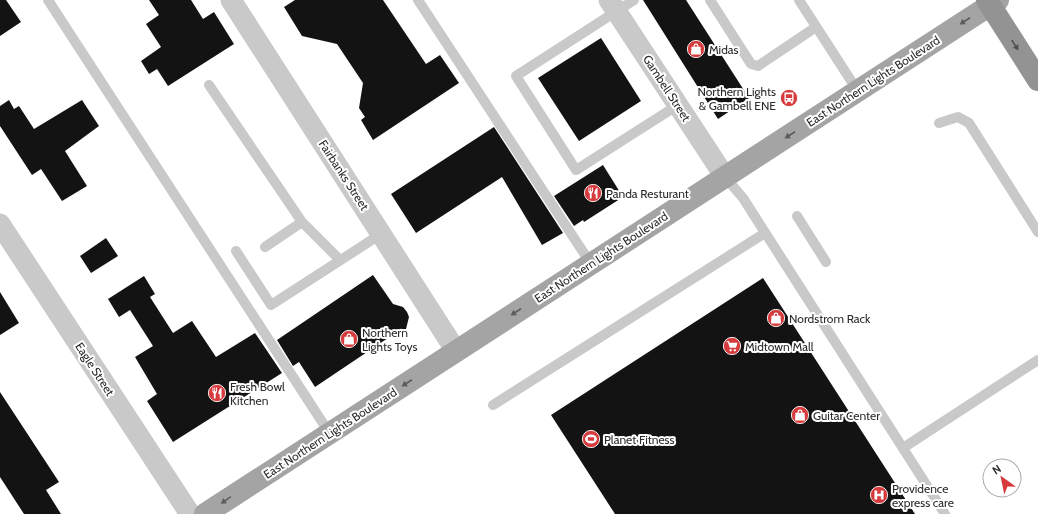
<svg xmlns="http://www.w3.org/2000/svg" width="1038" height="514" viewBox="0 0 1038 514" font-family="Cabin,sans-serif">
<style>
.building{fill:#131313}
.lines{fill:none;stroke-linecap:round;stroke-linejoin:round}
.lane{stroke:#c9c9c9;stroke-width:10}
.street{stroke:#c9c9c9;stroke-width:21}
.primary{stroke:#a4a4a4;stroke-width:22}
.highway{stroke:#939393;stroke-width:22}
.oneway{fill:#5c5c5c}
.oneway2{fill:#505050}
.labels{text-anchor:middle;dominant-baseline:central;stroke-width:4;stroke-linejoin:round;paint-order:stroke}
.poi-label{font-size:12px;fill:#2c2c2c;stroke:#fff;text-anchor:start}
.street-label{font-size:12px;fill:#2c2c2c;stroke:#fff}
</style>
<rect width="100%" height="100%" fill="#fff"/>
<path class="building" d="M 0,0 L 6,0 L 21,22 L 0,36 Z
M 149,0 L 191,0 L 203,19 L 214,12 L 234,44 L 168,86 L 157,69 L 149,74 L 141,61 L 161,47 L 146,24 L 159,15 Z
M 295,0 L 383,0 L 426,64 L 440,55 L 459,83 L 373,140 L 361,120 L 365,117 L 359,108 L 363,83 L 337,44 L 302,36 L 284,7 Z
M 643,0 L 686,0 L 749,98 L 718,119 Z
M 601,38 L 641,101 L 579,141 L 538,78 Z
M 9,100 L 14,109 L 19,106 L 34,129 L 82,100 L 99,126 L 65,151 L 87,186 L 62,201 L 41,169 L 32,175 L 0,126 L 0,106 Z
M 494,127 L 563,233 L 542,245 L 502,177 L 416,233 L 391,194 Z
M 603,165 L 623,197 L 584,222 L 583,220 L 574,226 L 554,196 Z
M 106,238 L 118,256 L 91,273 L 80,256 Z
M 373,275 L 393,304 L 403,307 L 407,312 L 409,317 L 406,329 L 396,336 L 391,336 L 315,387 L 299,362 L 293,366 L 277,340 Z
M 144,276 L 155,294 L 150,297 L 173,333 L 192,321 L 216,357 L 255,333 L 282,373 L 173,442 L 147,401 L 157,394 L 135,357 L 153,346 L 130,310 L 119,317 L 108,299 Z
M 763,278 L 915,514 L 615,514 L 551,415 Z
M 0,292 L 19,323 L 0,335 Z
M 0,392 L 59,482 L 46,490 L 61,514 L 24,514 L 0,477 Z"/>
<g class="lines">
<path class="lane" d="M 48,0 L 330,434
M 418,0 L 591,264
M 634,0 L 516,76 L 576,170 L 678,105
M 710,0 L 751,64 L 758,66 L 816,27
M 799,0 L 857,90
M 209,85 L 302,222 L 340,260
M 939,123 L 958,117 L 969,123 L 1038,232
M 725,177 L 743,198 L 945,514
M 797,216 L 826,262
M 265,247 L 302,222
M 236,251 L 271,305 L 381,234
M 493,405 L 765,233
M 903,448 L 1038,360"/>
<path class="street" d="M 231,0 L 456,351
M 609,0 L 725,177
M 0,224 L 190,514"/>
<path class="primary" d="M 205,514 L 998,0"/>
<path class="highway" d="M 987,0 L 1038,80"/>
</g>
<defs><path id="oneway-solid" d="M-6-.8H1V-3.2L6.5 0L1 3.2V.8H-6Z"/></defs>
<g class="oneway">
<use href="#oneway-solid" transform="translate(965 21) rotate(147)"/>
<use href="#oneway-solid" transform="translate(790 135) rotate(147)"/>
<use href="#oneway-solid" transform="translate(516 312) rotate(147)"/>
<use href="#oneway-solid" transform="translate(407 383) rotate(147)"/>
<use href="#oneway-solid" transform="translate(226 500) rotate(146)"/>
</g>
<use class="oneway2" href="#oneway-solid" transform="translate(1015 45) rotate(57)"/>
<defs>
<symbol id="shop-disc" viewBox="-11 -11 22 22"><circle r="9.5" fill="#d63a3c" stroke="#fff"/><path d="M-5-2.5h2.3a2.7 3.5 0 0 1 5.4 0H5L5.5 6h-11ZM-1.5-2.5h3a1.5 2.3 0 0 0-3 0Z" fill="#fff"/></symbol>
<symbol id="bus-disc" viewBox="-11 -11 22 22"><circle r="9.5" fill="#d63a3c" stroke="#fff"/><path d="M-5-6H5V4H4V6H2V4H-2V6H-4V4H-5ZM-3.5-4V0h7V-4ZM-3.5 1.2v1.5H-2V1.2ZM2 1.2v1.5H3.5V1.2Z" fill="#fff"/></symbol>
<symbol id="restaurant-disc" viewBox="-11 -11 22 22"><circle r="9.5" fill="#d63a3c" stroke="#fff"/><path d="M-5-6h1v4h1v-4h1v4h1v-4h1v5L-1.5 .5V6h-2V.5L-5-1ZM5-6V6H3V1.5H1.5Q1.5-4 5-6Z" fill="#fff"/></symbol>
<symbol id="supermarket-disc" viewBox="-11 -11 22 22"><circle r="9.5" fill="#d63a3c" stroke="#fff"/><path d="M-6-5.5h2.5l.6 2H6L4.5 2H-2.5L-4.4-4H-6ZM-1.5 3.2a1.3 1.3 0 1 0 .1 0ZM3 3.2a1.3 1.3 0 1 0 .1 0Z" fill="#fff"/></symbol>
<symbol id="stadium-disc" viewBox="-11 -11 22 22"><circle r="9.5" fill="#d63a3c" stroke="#fff"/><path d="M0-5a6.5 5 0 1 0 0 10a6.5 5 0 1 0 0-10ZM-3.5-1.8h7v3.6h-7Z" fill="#fff"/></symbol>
<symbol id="hospital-disc" viewBox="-11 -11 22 22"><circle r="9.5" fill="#d63a3c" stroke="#fff"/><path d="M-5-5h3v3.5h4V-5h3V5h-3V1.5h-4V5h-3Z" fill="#fff"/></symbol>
</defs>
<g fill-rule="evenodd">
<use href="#shop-disc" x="686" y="39" width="20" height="20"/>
<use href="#bus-disc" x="779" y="88" width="20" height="20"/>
<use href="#restaurant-disc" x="583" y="183" width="20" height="20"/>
<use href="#shop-disc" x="766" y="308" width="20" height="20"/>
<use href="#shop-disc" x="339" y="329" width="20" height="20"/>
<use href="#supermarket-disc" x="722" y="336" width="20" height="20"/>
<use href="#restaurant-disc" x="207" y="383" width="20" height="20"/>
<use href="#shop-disc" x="790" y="405" width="20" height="20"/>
<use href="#stadium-disc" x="581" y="429" width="20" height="20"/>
<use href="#hospital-disc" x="869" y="485" width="20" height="20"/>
</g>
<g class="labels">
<g class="poi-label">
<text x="709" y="49">Midas</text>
<text x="776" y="91" text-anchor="end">Northern Lights<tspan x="776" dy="14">&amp; Gambell ENE</tspan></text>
<text x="606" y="193">Panda Resturant</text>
<text x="789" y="318">Nordstrom Rack</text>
<text x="362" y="332">Northern<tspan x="362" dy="14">Lights Toys</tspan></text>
<text x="745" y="346">Midtown Mall</text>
<text x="230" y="386">Fresh Bowl<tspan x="230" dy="14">Kitchen</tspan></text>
<text x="813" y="415">Guitar Center</text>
<text x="604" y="439">Planet Fitness</text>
<text x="892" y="488">Providence<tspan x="892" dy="14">express care</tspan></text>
</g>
<g class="street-label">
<text transform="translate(873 81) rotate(-33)">East Northern Lights Boulevard</text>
<text transform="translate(667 88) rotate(57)">Gambell Street</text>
<text transform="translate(344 175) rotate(57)">Fairbanks Street</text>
<text transform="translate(601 257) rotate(-33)">East Northern Lights Boulevard</text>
<text transform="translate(95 369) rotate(57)">Eagle Street</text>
<text transform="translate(330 433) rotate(-33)">East Northern Lights Boulevard</text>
</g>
</g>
<g transform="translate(1002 478) rotate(327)"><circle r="19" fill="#ffffff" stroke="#ababab"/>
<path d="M0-3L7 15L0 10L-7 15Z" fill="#d63a3c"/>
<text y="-6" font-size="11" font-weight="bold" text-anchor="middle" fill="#2c2c2c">N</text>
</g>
</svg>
